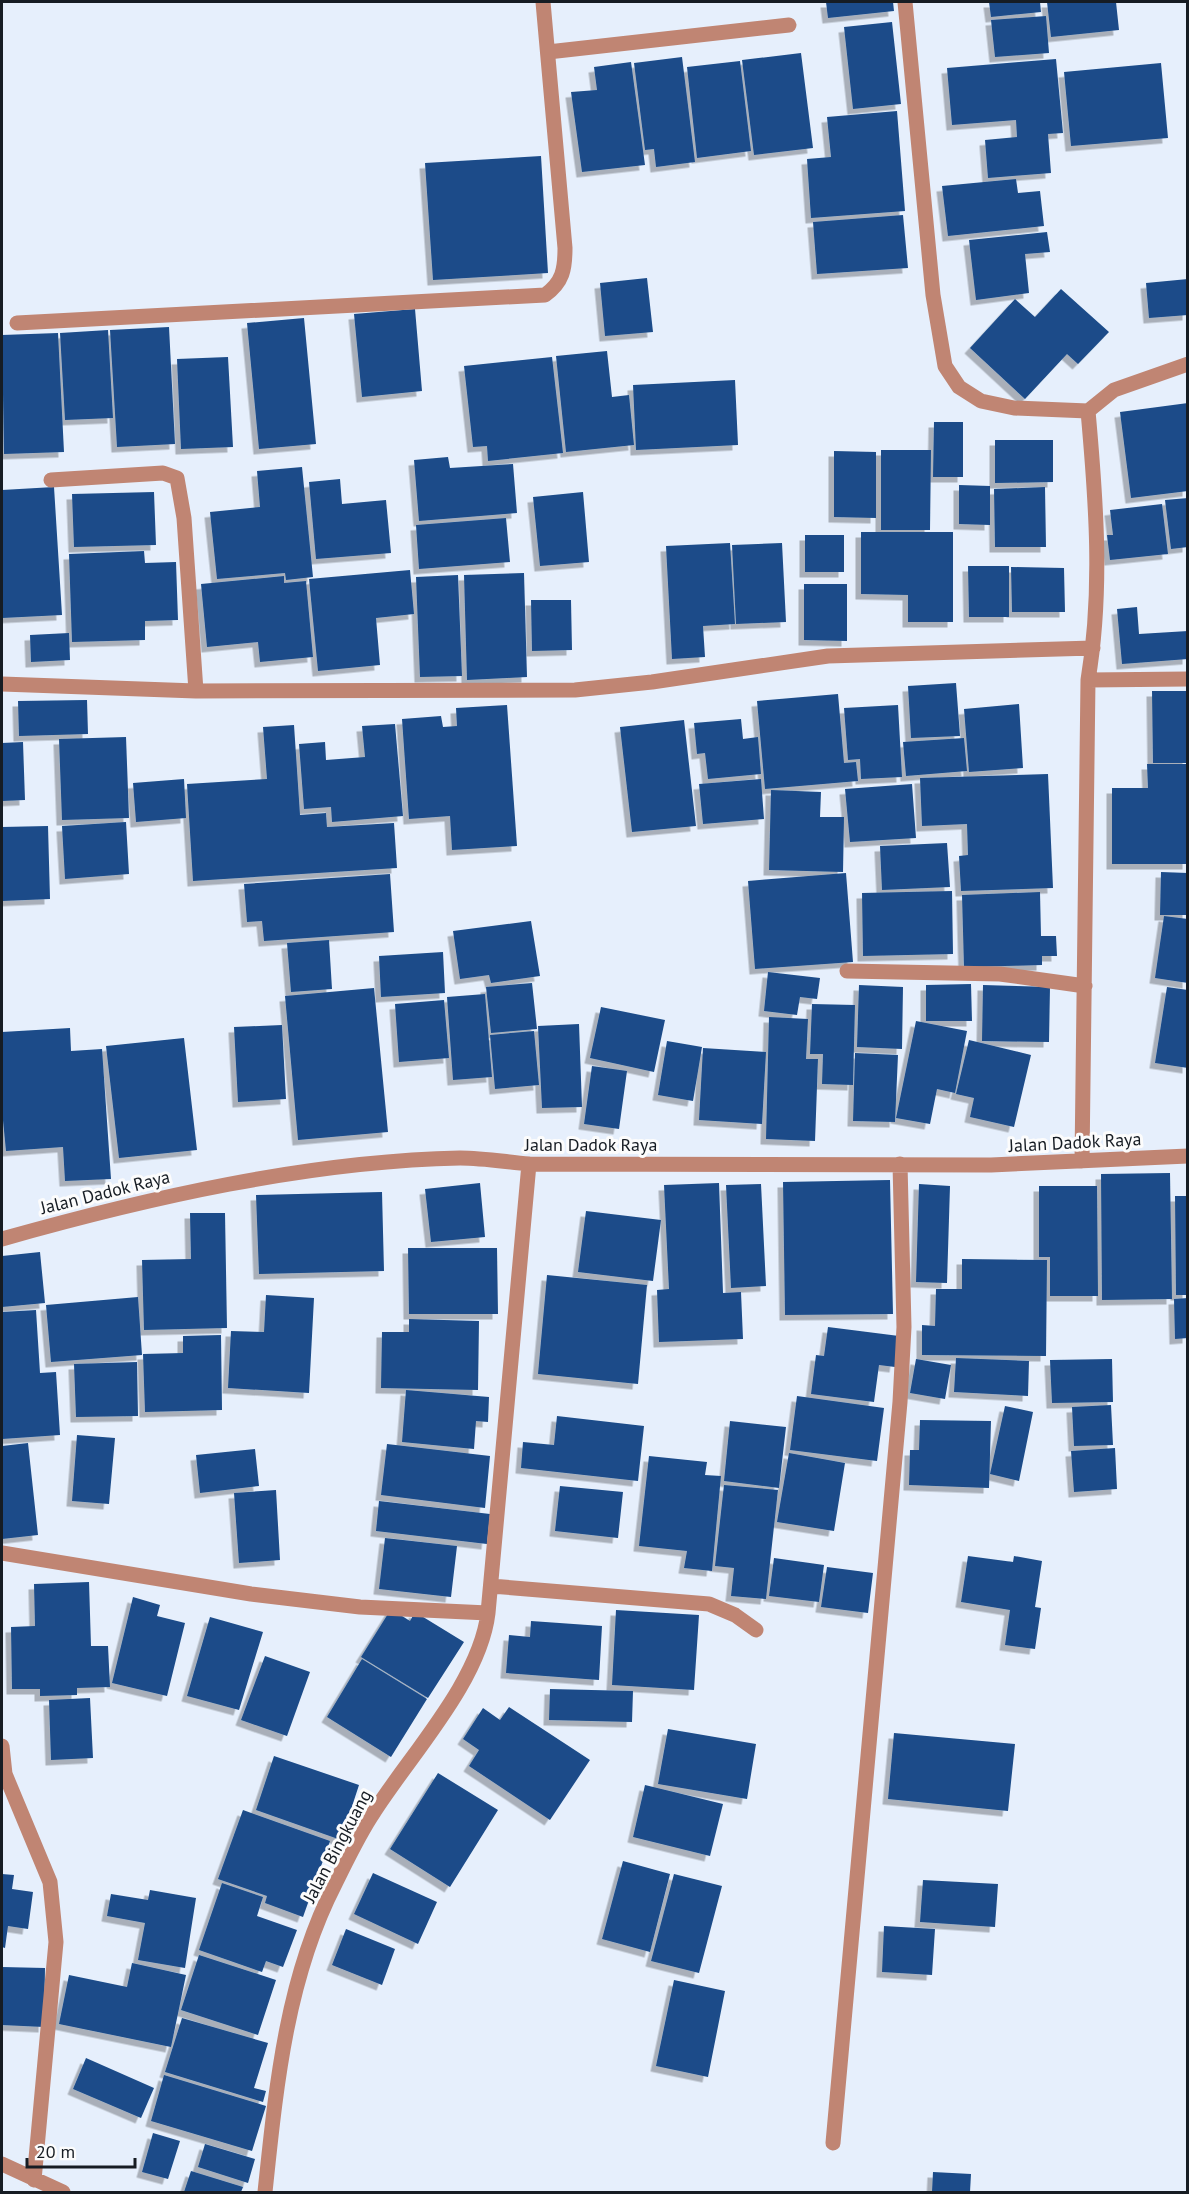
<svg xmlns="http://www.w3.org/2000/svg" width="1189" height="2194" viewBox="0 0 1189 2194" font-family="'PT Sans',sans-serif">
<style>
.building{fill:#1b4c89;filter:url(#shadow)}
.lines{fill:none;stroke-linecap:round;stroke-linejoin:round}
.minor{stroke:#c08573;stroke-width:15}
.labels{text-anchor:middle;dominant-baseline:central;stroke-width:6;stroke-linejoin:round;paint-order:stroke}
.street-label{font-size:18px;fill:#161c23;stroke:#fcfcfc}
</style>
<defs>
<filter id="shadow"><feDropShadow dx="-5.5" dy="5.5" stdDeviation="0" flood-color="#0004"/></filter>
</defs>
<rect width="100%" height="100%" fill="#e6effc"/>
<path class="building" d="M 826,2 L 893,2 L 894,11 L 828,18 Z
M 989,2 L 1040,2 L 1041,12 L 991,17 Z
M 1047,2 L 1116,2 L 1119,30 L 1051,37 Z
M 1046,16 L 1049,53 L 995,57 L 991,20 Z
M 892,22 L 901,104 L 853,109 L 844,27 Z
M 801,53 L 813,148 L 754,155 L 742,60 Z
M 682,57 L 695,162 L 656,167 L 654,149 L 645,150 L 634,63 Z
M 1056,59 L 1063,133 L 1048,134 L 1051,173 L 988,178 L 985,140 L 1017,137 L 1016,120 L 952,125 L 947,68 Z
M 740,61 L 751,151 L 697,158 L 687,67 Z
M 631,62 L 645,165 L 582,172 L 571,92 L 597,90 L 594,67 Z
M 1161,63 L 1168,138 L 1071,146 L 1064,72 Z
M 897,111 L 905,211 L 811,218 L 807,159 L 831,157 L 827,117 Z
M 541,156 L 548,273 L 433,280 L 425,163 Z
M 1016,179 L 1018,193 L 1040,191 L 1044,226 L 948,236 L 942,186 Z
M 903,215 L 908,268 L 817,274 L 813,222 Z
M 1047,232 L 1050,252 L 1025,254 L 1029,293 L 976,300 L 969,240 Z
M 647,278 L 653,332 L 605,336 L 600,283 Z
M 1188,279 L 1188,315 L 1149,318 L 1146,283 Z
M 1061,289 L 1109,332 L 1078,364 L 1067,354 L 1025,399 L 970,348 L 1015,299 L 1035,317 Z
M 415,309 L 422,391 L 362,397 L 354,314 Z
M 304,318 L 316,444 L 259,449 L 247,323 Z
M 169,327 L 175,444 L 117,447 L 110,330 Z
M 108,330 L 113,418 L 65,420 L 60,333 Z
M 58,333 L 64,452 L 4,454 L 2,335 Z
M 607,351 L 612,397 L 629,395 L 634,445 L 566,452 L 556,356 Z
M 228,357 L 233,447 L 181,449 L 177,359 Z
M 552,357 L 563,453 L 488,461 L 487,446 L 473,447 L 464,366 Z
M 735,380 L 738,445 L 636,450 L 633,385 Z
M 1188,403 L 1188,491 L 1131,498 L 1120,412 Z
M 934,422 L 963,422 L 963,477 L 933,477 Z
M 995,440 L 1053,440 L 1053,482 L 995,483 Z
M 881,450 L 931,450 L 930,530 L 881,530 Z
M 834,451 L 876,452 L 876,518 L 834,517 Z
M 448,457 L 450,468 L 513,464 L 517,513 L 419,521 L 414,460 Z
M 302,467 L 313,577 L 286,580 L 285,573 L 217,579 L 210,512 L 260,507 L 257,471 Z
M 340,479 L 342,504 L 386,500 L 391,553 L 316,559 L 309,482 Z
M 959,485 L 990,486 L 990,525 L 959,524 Z
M 54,487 L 62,615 L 2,618 L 2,490 Z
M 1045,487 L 1046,547 L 995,547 L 994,489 Z
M 154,492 L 156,545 L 74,547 L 72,494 Z
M 583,492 L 589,562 L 540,566 L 533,497 Z
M 1188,498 L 1188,547 L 1171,549 L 1165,500 Z
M 1162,504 L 1168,554 L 1110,560 L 1107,535 L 1113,535 L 1110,510 Z
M 506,518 L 510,562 L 419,569 L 416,525 Z
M 861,532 L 953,532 L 953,622 L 908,622 L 908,595 L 861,594 Z
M 805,535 L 844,535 L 844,572 L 805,572 Z
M 730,543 L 735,624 L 703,626 L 705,657 L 672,659 L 666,546 Z
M 782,543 L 786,622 L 736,624 L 732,545 Z
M 144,551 L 145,563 L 176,562 L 178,620 L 145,621 L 145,640 L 72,642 L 69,554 Z
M 968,566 L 1009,566 L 1009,617 L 969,617 Z
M 1011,567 L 1064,568 L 1065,612 L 1012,612 Z
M 410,570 L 414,614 L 376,618 L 380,665 L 318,671 L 309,579 Z
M 524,573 L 527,677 L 467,680 L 464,575 Z
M 458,575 L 462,676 L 420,677 L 416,577 Z
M 284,576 L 284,583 L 306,581 L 313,657 L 260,662 L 258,642 L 207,647 L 201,584 Z
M 804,584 L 847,584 L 847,641 L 804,640 Z
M 531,600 L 571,600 L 572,650 L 532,651 Z
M 1137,607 L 1139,634 L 1188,631 L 1188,659 L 1122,664 L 1117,609 Z
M 69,633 L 70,660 L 31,662 L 30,635 Z
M 956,683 L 960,736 L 911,738 L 908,686 Z
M 1152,691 L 1188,691 L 1188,763 L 1153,763 Z
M 838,694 L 844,763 L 856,762 L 858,781 L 765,789 L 757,701 Z
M 87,700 L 88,734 L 19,736 L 18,701 Z
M 1019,704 L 1023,768 L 969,772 L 964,709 Z
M 507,705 L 517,846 L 452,850 L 450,816 L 409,819 L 402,719 L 441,716 L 443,727 L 457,726 L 456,708 Z
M 898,705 L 902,777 L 861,779 L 860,759 L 848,760 L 844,708 Z
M 741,719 L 743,739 L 758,737 L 761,774 L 708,779 L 705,753 L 697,754 L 694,723 Z
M 684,720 L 696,826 L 632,832 L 620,727 Z
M 395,724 L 403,816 L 332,822 L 331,807 L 304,809 L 299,744 L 325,742 L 326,760 L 365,757 L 362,726 Z
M 294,725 L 300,815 L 326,813 L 327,827 L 394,823 L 397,868 L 193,881 L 187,784 L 267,779 L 263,727 Z
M 126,737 L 129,818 L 62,820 L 59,739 Z
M 964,738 L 967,771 L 906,776 L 903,742 Z
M 23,742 L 25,800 L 2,801 L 2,743 Z
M 1147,764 L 1188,764 L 1188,864 L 1112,864 L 1112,788 L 1148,788 Z
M 1048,774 L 1053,888 L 961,891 L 959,856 L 968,855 L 967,824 L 922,826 L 920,778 Z
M 184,779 L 186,818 L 136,822 L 133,783 Z
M 761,779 L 764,819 L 703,824 L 699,784 Z
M 912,784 L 916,838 L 850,842 L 845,789 Z
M 771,790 L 821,792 L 820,817 L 844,817 L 843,872 L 769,870 Z
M 126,822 L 129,874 L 65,879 L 62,826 Z
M 48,826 L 50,899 L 2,901 L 2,827 Z
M 947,843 L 950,887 L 882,890 L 880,846 Z
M 1161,872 L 1188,873 L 1188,915 L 1160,915 Z
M 846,873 L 853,962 L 755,969 L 748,881 Z
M 390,874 L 394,932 L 264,941 L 262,921 L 247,922 L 244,884 Z
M 952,891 L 953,954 L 863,956 L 862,893 Z
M 1040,892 L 1041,936 L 1056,936 L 1057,956 L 1042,956 L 1042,965 L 964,967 L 962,895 Z
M 1164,916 L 1188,919 L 1188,983 L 1155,978 Z
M 531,921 L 540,976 L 491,983 L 489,975 L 460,979 L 453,931 Z
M 329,940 L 332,989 L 291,992 L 287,943 Z
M 443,952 L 445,993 L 381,997 L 379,956 Z
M 768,972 L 820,978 L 817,999 L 800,997 L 797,1015 L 764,1011 Z
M 532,983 L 537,1029 L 491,1033 L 486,987 Z
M 971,984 L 972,1021 L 926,1021 L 926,985 Z
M 859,985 L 903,987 L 902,1049 L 857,1047 Z
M 983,985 L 1050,987 L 1049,1042 L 982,1041 Z
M 1167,987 L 1188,990 L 1188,1068 L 1155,1063 Z
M 374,988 L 388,1132 L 298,1140 L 285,996 Z
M 485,994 L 492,1077 L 453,1080 L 447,997 Z
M 444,1000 L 449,1058 L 399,1062 L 395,1004 Z
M 812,1004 L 855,1005 L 853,1085 L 822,1084 L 823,1054 L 810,1054 Z
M 601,1007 L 665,1020 L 654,1072 L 590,1058 Z
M 769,1017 L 808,1019 L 806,1059 L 818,1059 L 815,1141 L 766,1139 Z
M 916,1021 L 967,1031 L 955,1093 L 937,1089 L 930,1124 L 896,1118 Z
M 579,1024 L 582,1107 L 542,1108 L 538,1026 Z
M 282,1025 L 286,1099 L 238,1102 L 234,1027 Z
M 70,1028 L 71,1051 L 102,1049 L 111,1179 L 65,1181 L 63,1147 L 6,1151 L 2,1110 L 2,1032 Z
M 534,1031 L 539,1085 L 495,1089 L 490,1035 Z
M 184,1038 L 197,1150 L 119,1158 L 106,1046 Z
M 969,1040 L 1031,1055 L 1014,1127 L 970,1117 L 974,1098 L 956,1094 Z
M 667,1041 L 702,1047 L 693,1101 L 658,1095 Z
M 703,1048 L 766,1052 L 762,1124 L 699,1120 Z
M 855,1053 L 898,1055 L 895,1122 L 853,1121 Z
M 592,1066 L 627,1071 L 619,1129 L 584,1124 Z
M 1170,1173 L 1172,1299 L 1102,1300 L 1101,1174 Z
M 890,1180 L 893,1314 L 785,1315 L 783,1182 Z
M 480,1183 L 485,1237 L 431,1242 L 425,1189 Z
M 719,1183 L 723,1293 L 741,1292 L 743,1339 L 659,1342 L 657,1290 L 669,1289 L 664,1185 Z
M 761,1184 L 766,1286 L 731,1288 L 726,1185 Z
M 919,1184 L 950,1186 L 947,1283 L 916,1282 Z
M 1039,1186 L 1097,1186 L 1098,1296 L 1050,1296 L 1050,1257 L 1039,1257 Z
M 382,1192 L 384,1271 L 259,1274 L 256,1195 Z
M 1175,1196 L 1188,1196 L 1188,1295 L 1176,1295 Z
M 586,1211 L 661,1220 L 653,1281 L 578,1272 Z
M 190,1213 L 225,1213 L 227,1328 L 144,1330 L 142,1260 L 191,1259 Z
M 408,1248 L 497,1248 L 498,1314 L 409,1314 Z
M 40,1252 L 45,1303 L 2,1307 L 2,1256 Z
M 962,1259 L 1047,1260 L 1046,1356 L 922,1355 L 922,1325 L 935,1326 L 936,1289 L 962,1289 Z
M 547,1275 L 647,1285 L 638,1384 L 538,1374 Z
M 266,1295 L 314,1298 L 309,1393 L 228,1388 L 231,1331 L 264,1332 Z
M 138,1297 L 142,1355 L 51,1362 L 46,1305 Z
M 1188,1298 L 1188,1338 L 1175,1339 L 1174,1299 Z
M 36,1310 L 40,1373 L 56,1372 L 60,1435 L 2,1439 L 2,1312 Z
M 409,1319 L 479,1321 L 478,1390 L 381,1388 L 382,1332 L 409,1332 Z
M 828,1327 L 899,1336 L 895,1367 L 879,1365 L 874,1402 L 811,1394 L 816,1355 L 824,1356 Z
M 221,1335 L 222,1410 L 145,1412 L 143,1354 L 183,1353 L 183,1336 Z
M 956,1358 L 1029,1361 L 1028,1396 L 954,1392 Z
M 916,1359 L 951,1365 L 945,1399 L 910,1393 Z
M 1112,1359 L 1113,1402 L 1052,1403 L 1050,1360 Z
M 137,1362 L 138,1416 L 76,1417 L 74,1364 Z
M 406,1390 L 489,1397 L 488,1422 L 476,1421 L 474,1449 L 402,1442 Z
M 797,1396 L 884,1408 L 877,1461 L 790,1450 Z
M 1111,1405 L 1113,1445 L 1074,1446 L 1072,1407 Z
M 1005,1406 L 1033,1412 L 1019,1481 L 990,1474 Z
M 557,1416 L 644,1426 L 638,1481 L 521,1468 L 523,1442 L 554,1445 Z
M 920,1420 L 991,1421 L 989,1488 L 909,1485 L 910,1450 L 919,1450 Z
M 730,1421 L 786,1427 L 779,1488 L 724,1481 Z
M 77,1435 L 115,1438 L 109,1504 L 72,1501 Z
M 28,1443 L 38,1535 L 2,1539 L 2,1446 Z
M 387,1444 L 490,1456 L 485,1508 L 381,1495 Z
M 1115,1448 L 1117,1489 L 1074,1492 L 1071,1451 Z
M 255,1449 L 259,1486 L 200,1493 L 196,1455 Z
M 789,1453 L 845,1463 L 834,1531 L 777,1522 Z
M 649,1456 L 707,1462 L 705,1475 L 721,1476 L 712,1571 L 684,1568 L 687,1551 L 639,1546 Z
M 724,1485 L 778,1490 L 766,1599 L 731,1596 L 734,1568 L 715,1566 Z
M 560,1486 L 623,1492 L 618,1538 L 555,1531 Z
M 276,1490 L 280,1560 L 239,1563 L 234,1493 Z
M 379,1501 L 490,1514 L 487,1544 L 376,1531 Z
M 385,1538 L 457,1546 L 451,1597 L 379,1589 Z
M 968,1556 L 1013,1562 L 1014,1556 L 1042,1561 L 1035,1607 L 1041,1608 L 1035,1649 L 1005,1645 L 1010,1610 L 961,1602 Z
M 774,1558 L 824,1565 L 819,1602 L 769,1596 Z
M 827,1567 L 873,1573 L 868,1613 L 821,1607 Z
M 89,1582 L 91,1646 L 108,1646 L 110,1687 L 77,1688 L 77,1695 L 40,1696 L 40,1689 L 12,1689 L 11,1627 L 35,1626 L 34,1584 Z
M 133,1597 L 160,1605 L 157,1616 L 185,1623 L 167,1696 L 112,1683 Z
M 391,1609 L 410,1621 L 415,1612 L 464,1642 L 428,1698 L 361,1657 Z
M 616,1610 L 699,1615 L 694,1690 L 612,1685 Z
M 210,1617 L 263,1632 L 239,1710 L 187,1696 Z
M 531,1621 L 602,1626 L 599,1680 L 506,1673 L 509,1635 L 530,1637 Z
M 265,1656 L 310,1672 L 287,1736 L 241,1720 Z
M 362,1659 L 427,1699 L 391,1757 L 327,1717 Z
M 550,1689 L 633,1691 L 632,1722 L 549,1720 Z
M 90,1698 L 93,1758 L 51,1760 L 49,1700 Z
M 509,1707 L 590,1760 L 550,1820 L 469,1766 L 479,1750 L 463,1739 L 483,1708 L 500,1720 Z
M 668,1729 L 756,1744 L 747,1799 L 658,1784 Z
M 894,1733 L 1015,1744 L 1008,1811 L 888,1799 Z
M 274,1756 L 359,1785 L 341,1840 L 256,1810 Z
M 438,1773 L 498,1810 L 450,1887 L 390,1849 Z
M 645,1785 L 723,1804 L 710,1856 L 633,1837 Z
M 243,1810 L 330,1841 L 303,1917 L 265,1903 L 267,1896 L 218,1879 Z
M 623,1861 L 670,1874 L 650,1952 L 602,1939 Z
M 373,1873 L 437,1902 L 418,1944 L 354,1914 Z
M 2,1874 L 14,1875 L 12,1889 L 33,1892 L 28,1929 L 8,1926 L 5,1948 L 2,1947 Z
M 674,1874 L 722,1886 L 699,1973 L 651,1961 Z
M 923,1880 L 998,1884 L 995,1927 L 920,1922 Z
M 222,1883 L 263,1897 L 257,1916 L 297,1930 L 283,1967 L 266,1961 L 262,1972 L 199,1950 Z
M 150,1890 L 196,1898 L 185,1968 L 138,1960 L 145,1923 L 107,1916 L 111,1894 L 148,1900 Z
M 884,1926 L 935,1929 L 932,1975 L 882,1972 Z
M 346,1929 L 395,1949 L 382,1985 L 332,1965 Z
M 199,1955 L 276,1980 L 258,2035 L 181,2010 Z
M 132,1963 L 186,1975 L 171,2047 L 59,2024 L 69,1975 L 127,1987 Z
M 2,1967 L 45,1968 L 44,2027 L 2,2025 Z
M 674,1980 L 725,1991 L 708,2077 L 656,2066 Z
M 182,2018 L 268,2043 L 254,2088 L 266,2091 L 263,2102 L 165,2072 Z
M 86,2058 L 154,2088 L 141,2118 L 73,2089 Z
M 164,2075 L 266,2106 L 252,2151 L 151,2121 Z
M 153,2133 L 180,2141 L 168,2179 L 142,2172 Z
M 205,2144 L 255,2159 L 248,2183 L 198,2167 Z
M 191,2171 L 243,2187 L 241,2192 L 184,2192 Z
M 933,2172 L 971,2174 L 970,2192 L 932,2192 Z"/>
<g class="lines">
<path class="minor" d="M 905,2 L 933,295 L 945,366 L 959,387 L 981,401 L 1014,408 L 1088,411
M 548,52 L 789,25
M 17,323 L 545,295 C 563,282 565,269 565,248 L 543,2
M 51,480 L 163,473 L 177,478 L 184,518 L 196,691
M 1088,680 L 1188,679
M 2,684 L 196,691 L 575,690 L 652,682 L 828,656 L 1093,648
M 847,971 L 1000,974 L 1085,986
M 1082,1161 L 1088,680 C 1103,591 1096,500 1088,411 L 1114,390 L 1188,364
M 2,1239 C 147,1198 309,1161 460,1158 C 483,1158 506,1162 529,1164 L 991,1165 L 1188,1156
M 2,1553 L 251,1594 L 360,1607 L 488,1613 L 529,1164
M 491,1586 L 709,1604 L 735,1615 L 756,1630
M 2,1746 L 5,1774 L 50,1882 L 56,1942 L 34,2180
M 833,2143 L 900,1402 L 904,1327 L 900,1164
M 2,2164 L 63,2192
M 265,2192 C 276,2088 286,1979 335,1884 C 347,1860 359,1834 374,1812 C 411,1754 480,1681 488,1613"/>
</g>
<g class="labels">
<g class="street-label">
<text transform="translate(1075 1142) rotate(-3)">Jalan Dadok Raya</text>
<text x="591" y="1144">Jalan Dadok Raya</text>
<text transform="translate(105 1192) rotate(-14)">Jalan Dadok Raya</text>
<text transform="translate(337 1846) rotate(-62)">Jalan Bingkuang</text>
</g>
</g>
<rect width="1189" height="2194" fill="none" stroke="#161c23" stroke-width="6"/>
<path d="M27 2158v9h108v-9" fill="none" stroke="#161c23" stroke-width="3"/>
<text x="36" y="2158" font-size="18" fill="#161c23" stroke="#fcfcfc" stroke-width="4.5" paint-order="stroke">20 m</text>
</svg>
